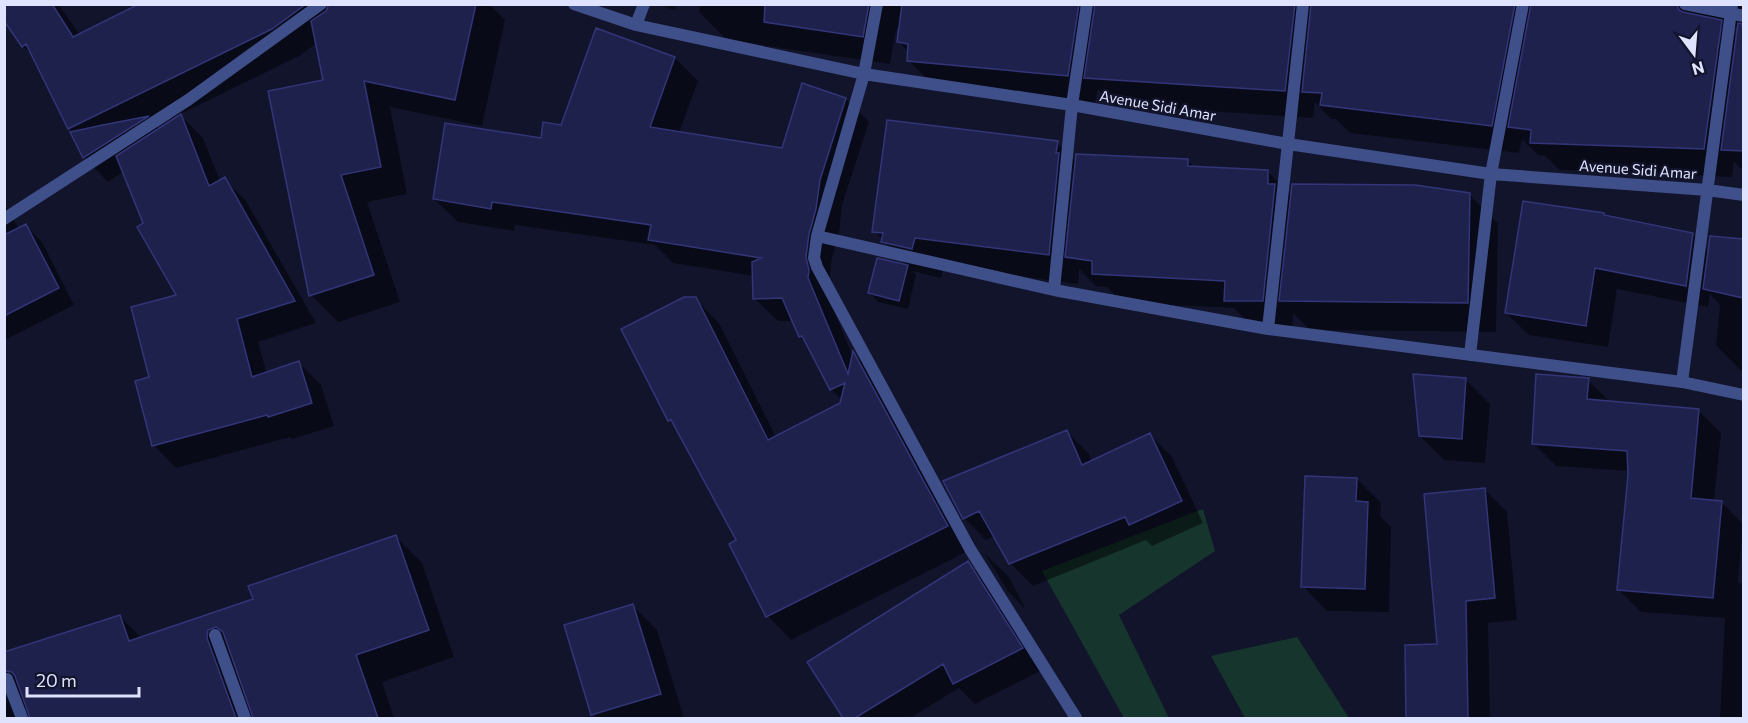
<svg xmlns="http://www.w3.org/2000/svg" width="1748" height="723" viewBox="0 0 1748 723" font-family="Commissioner,sans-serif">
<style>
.green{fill:#16362d}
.shadow{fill:#0007;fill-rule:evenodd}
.building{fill:#1f214d;stroke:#323578;stroke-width:1.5}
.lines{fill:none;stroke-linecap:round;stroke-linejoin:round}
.minor{stroke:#3f4f8a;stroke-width:12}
.labels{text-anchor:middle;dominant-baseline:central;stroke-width:4.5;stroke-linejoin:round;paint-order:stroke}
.street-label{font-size:15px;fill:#dfe3fe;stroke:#12142c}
</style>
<rect width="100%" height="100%" fill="#12142c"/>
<path class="green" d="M 1203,509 L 1215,551 L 1119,615 L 1169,718 L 1124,718 L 1042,571 Z
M 1297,637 L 1349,718 L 1245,718 L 1211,656 Z"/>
<path class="shadow" d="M 4,4 L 58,4 L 80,35 L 143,4 L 489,4 L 505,20 L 482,126 L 390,107 L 407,194 L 367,202 L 400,302 L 338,322 L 311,295 L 325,81 L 317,43 L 299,56 L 156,126 L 160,130 L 181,116 L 203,138 L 220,181 L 224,179 L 246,201 L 316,323 L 258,342 L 267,374 L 299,363 L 321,385 L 334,426 L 292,439 L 290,437 L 176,468 L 154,445 L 151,378 L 178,296 L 124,171 L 108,182 L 84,157 L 74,133 L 69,128 L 35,58 L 23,46 Z
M 655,4 L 676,4 L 675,10 Z
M 700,4 L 1744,4 L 1744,172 L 1734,161 L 1732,177 L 1560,170 L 1545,156 L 1538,155 L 1522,139 L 1519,153 L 1350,133 L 1336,119 L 1331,119 L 1315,102 L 1313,118 L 1114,105 L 1098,89 L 1095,103 L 936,88 L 908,60 L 909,52 L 898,41 L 901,25 L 896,30 L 890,64 L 727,40 L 699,12 ZM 1725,25 L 1739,28 L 1737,38 Z
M 675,58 L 698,81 L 679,133 L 783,150 L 846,99 L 869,122 L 842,205 L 839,233 L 832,258 L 829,281 L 831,303 L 853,357 L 854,354 L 876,376 L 970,550 L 791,640 L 768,616 L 731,544 L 738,541 L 677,429 L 669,420 L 695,299 L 719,323 L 776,437 L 841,404 L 842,400 L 831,389 L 809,346 L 800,336 L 793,321 L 778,321 L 754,298 L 754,276 L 673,263 L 655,245 L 515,225 L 514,231 L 458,222 L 434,199 L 542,140 Z
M 1057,143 L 1076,162 L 1188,161 L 1195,168 L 1268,172 L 1292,196 L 1469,194 L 1498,224 L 1496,332 L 1310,330 L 1293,313 L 1292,330 L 1255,329 L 1234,308 L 1123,303 L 1107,287 L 1096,286 L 1079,269 L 1078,284 L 944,266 L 941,278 L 912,271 L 916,275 L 908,309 L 878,302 L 870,293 L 908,267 L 874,231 Z
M 4,203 L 19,229 L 26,226 L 42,242 L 74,305 L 7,339 L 4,337 Z
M 1606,217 L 1693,234 L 1709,251 L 1711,237 L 1744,240 L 1744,370 L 1740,370 L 1716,345 L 1720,305 L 1710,294 L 1708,307 L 1617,289 L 1608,347 L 1529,335 L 1506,313 Z
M 1466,380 L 1490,404 L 1485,463 L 1444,460 L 1420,436 Z
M 1588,380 L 1611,403 L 1699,411 L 1721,433 L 1714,501 L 1721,502 L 1743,524 L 1738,583 L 1744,584 L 1744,718 L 1720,718 L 1725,618 L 1641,612 L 1619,590 L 1629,471 L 1556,466 L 1534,444 Z
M 1067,432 L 1089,454 L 1092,462 L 1150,435 L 1172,457 L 1203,523 L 1152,546 L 1146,540 L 1033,586 L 1010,563 L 995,536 L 986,540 L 964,518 Z
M 1357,479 L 1381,503 L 1380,516 L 1391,527 L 1389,612 L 1327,611 L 1303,586 Z
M 1485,490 L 1507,512 L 1517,620 L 1488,623 L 1490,718 L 1407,718 L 1407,646 L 1438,645 Z
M 396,537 L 422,563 L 454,657 L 382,682 L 394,718 L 4,718 L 4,653 L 120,616 L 141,638 L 255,600 Z
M 984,553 L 1009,577 L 1026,610 L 1008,591 Z
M 968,563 L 989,584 L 1042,670 L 975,704 L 959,688 L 910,718 L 844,718 L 809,663 Z
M 633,606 L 657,630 L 684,718 L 597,718 L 593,714 Z"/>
<path class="building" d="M 4,4 L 52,4 L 73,37 L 139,4 L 306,4 L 272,29 L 68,129 L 26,44 L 22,47 L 4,21 Z
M 329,4 L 476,4 L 455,100 L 364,81 L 381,167 L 341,175 L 374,275 L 309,296 L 268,91 L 323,80 L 311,21 L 326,11 Z
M 765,4 L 869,4 L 863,37 L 764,22 Z
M 902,4 L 1079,4 L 1068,76 L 907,61 L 908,44 L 897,42 Z
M 1095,4 L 1295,4 L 1285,91 L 1084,78 Z
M 1311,4 L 1515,4 L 1492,126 L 1320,105 L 1322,93 L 1302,92 Z
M 1531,4 L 1677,4 L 1679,10 L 1683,12 L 1722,20 L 1704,149 L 1530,143 L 1531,130 L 1508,127 Z
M 1738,23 L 1743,24 L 1743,151 L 1721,150 Z
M 596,28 L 675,57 L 650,127 L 782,148 L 802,83 L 846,98 L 820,180 L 816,209 L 809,234 L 806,257 L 809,270 L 808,278 L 848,374 L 853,351 L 948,526 L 766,617 L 729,544 L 736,540 L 671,420 L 668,421 L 621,329 L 684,297 L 696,297 L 768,440 L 840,403 L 845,383 L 830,390 L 802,336 L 799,337 L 782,298 L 753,299 L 752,262 L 761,258 L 648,240 L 651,225 L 492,202 L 491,209 L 433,199 L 445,123 L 541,138 L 543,122 L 561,125 Z
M 181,114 L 209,186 L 225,177 L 295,301 L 237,319 L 252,377 L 299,361 L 312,403 L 268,417 L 267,415 L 152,446 L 135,381 L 149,377 L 131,307 L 176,295 L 137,227 L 143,223 L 116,156 Z
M 149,116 L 83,158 L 70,132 L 103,125 Z
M 887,120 L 1058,141 L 1056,153 L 1059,153 L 1049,255 L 915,238 L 912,249 L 881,242 L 883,233 L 872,232 Z
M 1076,154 L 1188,159 L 1188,166 L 1268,170 L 1268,184 L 1275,184 L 1263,301 L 1224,301 L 1225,281 L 1092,274 L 1092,261 L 1065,257 Z
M 1292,184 L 1415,185 L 1470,193 L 1468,303 L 1279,301 Z
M 1523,201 L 1604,213 L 1604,215 L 1693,233 L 1686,286 L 1595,268 L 1586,326 L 1505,313 Z
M 26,224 L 59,288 L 4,316 L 4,235 Z
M 1710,236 L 1743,239 L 1743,298 L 1703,289 Z
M 877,258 L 908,265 L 899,301 L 868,293 Z
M 1413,374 L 1466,378 L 1462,439 L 1419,436 Z
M 1536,374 L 1589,378 L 1587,399 L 1699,409 L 1691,498 L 1722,501 L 1713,598 L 1617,590 L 1628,475 L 1627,451 L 1532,444 Z
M 1067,430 L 1082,465 L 1150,433 L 1182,501 L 1129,525 L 1125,517 L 1009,564 L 979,511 L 963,519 L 943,481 Z
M 1305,476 L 1357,478 L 1356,501 L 1368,502 L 1365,589 L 1301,587 Z
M 1485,488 L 1495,598 L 1466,601 L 1468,718 L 1406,718 L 1405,645 L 1437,644 L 1424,494 Z
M 396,535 L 429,630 L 356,655 L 378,718 L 253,718 L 223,632 L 216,627 L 208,630 L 207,638 L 236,718 L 30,718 L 15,676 L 12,672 L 4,671 L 4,652 L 120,615 L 129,641 L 253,599 L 248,586 Z
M 968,561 L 1023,648 L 953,684 L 943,664 L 855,718 L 843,718 L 807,662 Z
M 633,604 L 661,694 L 591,715 L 564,625 Z"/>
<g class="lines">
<path class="minor" d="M 574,4 L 636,25 L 864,74 L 1072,105 L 1288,144 L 1491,174 L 1707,190 L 1744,195
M 877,4 L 864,74 L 817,236 L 814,258 L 817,267 L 970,549 L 1076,718
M 1685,4 L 1744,16
M 636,25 L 644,4
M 4,219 L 188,100 L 321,4
M 817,236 L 1054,290 L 1268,329 L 1682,382 L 1744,395
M 1054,290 L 1072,105 L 1087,4
M 1268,329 L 1303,4
M 1470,355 L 1491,174 L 1523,4
M 1682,382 L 1732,4
M 215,635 L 245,718
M 7,679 L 22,718"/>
</g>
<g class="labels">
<g class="street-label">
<text transform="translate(1158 105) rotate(10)">Avenue Sidi Amar</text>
<text transform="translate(1638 169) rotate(4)">Avenue Sidi Amar</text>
</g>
</g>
<rect width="1748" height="723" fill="none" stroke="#dfe3fe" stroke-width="12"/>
<g transform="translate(1694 54) rotate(164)" stroke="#12142c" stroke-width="4.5" paint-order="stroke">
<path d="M0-4.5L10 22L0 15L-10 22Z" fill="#dfe3fe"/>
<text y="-9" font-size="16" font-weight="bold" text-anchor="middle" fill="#dfe3fe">N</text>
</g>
<path d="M27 687v9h112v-9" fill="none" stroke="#dfe3fe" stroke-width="3"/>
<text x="36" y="687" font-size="18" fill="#dfe3fe" stroke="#12142c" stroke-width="4.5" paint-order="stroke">20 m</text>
</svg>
